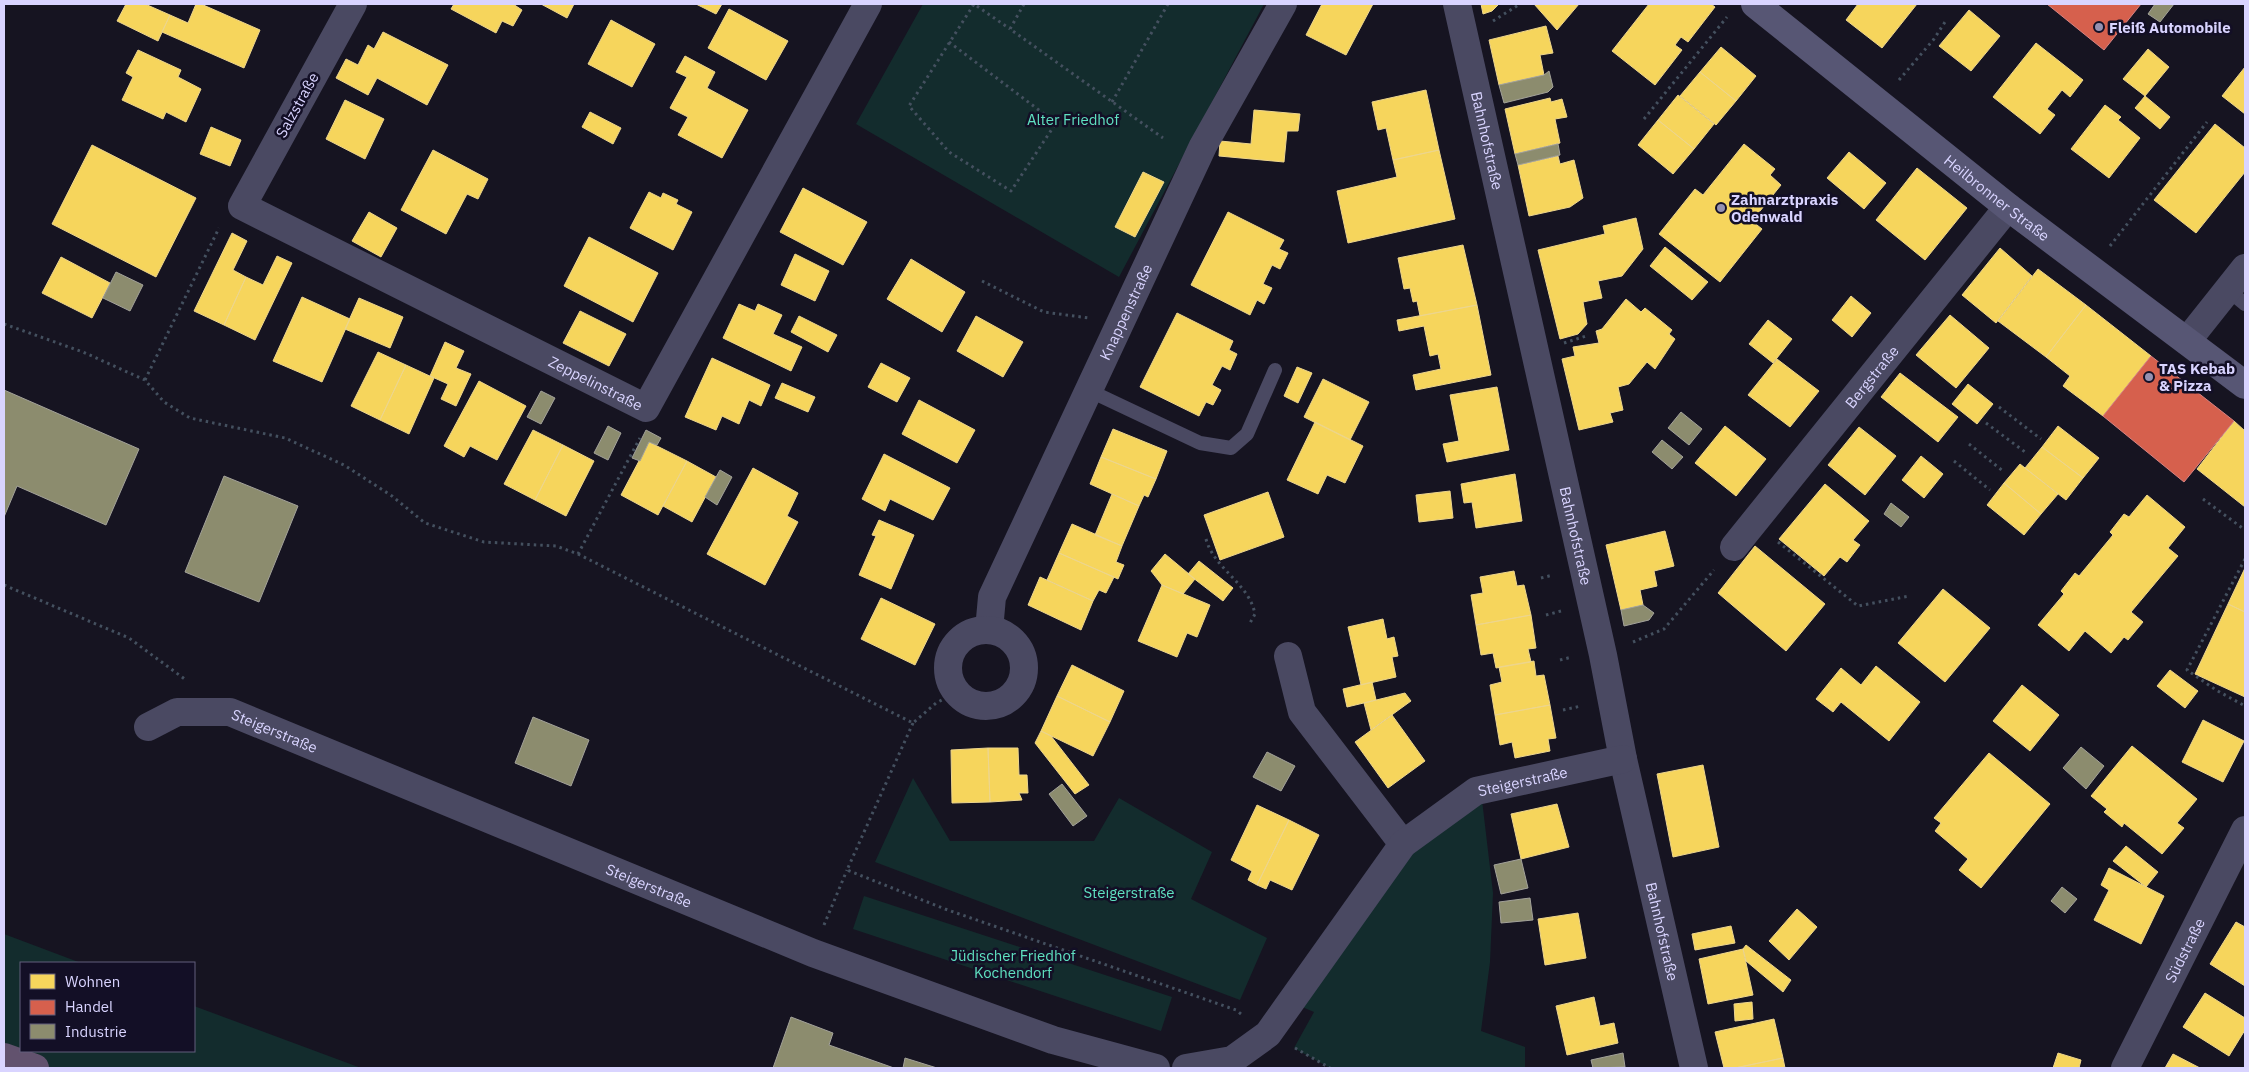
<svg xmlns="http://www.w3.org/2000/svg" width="2249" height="1072" viewBox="0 0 2249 1072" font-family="'IBM Plex Sans',sans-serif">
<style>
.green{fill:#132c2d}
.homes{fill:#f6d55c;stroke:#edd58d}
.shops{fill:#d6604d;stroke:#d78382}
.industry{fill:#8c8c6e;stroke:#a3a29a}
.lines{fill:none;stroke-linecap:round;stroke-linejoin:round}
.path{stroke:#44505f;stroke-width:3;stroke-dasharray:2.5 4;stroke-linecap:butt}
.service{stroke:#4a4962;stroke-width:14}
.minor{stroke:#4a4962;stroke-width:28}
.secondary{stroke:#575674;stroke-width:28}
.trunk{stroke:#62526e;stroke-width:28}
.poi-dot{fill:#9591b1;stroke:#130f26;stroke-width:2}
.labels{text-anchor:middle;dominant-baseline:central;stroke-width:5;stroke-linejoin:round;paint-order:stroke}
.poi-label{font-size:15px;font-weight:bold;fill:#d9d4ff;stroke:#130f26;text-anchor:start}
.street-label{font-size:15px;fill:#d9d4ff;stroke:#130f26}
.park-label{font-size:15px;fill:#5fe0c0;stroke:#130f26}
</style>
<rect width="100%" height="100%" fill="#161421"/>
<path class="green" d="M 923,4 L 1264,4 L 1119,277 L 856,124 Z
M 913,778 L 950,841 L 1094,841 L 1119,798 L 1212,852 L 1191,899 L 1267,938 L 1240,1000 L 875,862 Z
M 1482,800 L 1493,893 L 1490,962 L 1481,1031 L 1525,1047 L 1525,1068 L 1330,1068 L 1294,1048 L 1314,1012 L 1295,1004 L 1411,850 Z
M 864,896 L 1172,997 L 1161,1031 L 853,929 Z
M 4,934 L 81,963 L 21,963 L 21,1051 L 194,1051 L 194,1006 L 361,1068 L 4,1068 Z"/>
<path class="homes" d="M 126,4 L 145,4 L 170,15 L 158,41 L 117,21 Z
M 196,4 L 201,4 L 260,30 L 244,68 L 162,32 L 170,15 L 188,23 Z
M 454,4 L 513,4 L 522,10 L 513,26 L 502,21 L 496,33 L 451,9 Z
M 541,4 L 574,4 L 567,18 Z
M 696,4 L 722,4 L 716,14 Z
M 1322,4 L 1373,4 L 1346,55 L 1306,35 Z
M 1481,4 L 1499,4 L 1492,11 L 1483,14 Z
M 1534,4 L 1579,4 L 1557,30 Z
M 1649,4 L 1711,4 L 1715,7 L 1688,42 L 1681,37 L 1675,45 L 1682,50 L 1655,85 L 1612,51 Z
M 1858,4 L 1917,4 L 1882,48 L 1846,20 Z
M 729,9 L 788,41 L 766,80 L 708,48 Z
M 1969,10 L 2000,36 L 1971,71 L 1939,46 Z
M 611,20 L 655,44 L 632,87 L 588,64 Z
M 1546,26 L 1553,53 L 1540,55 L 1544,75 L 1499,85 L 1489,40 Z
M 383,32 L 448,65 L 427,105 L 377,78 L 368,95 L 336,78 L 346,59 L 358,65 L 368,45 L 374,49 Z
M 2036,43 L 2083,80 L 2070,97 L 2062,90 L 2047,109 L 2055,115 L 2040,134 L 1993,97 Z
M 1721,47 L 1756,76 L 1736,101 L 1700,72 Z
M 2148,49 L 2169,67 L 2145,96 L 2123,79 Z
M 138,50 L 181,70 L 178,77 L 201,89 L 186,122 L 166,112 L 163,119 L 122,100 L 133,77 L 126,73 Z
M 685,56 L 715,72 L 707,88 L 748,110 L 722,158 L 678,135 L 688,117 L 670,108 L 687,77 L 676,72 Z
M 2245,67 L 2245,114 L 2222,96 Z
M 1700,72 L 1736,101 L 1716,125 L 1680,96 Z
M 1426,90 L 1439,150 L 1393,160 L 1386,128 L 1378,130 L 1372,102 Z
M 1678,95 L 1714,124 L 1694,149 L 1658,120 Z
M 2145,96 L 2170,117 L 2160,129 L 2135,108 Z
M 1550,98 L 1551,102 L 1562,99 L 1567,117 L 1555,119 L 1560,143 L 1515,154 L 1505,109 Z
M 345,100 L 384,119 L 365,159 L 326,139 Z
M 2105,105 L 2121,117 L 2118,120 L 2140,138 L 2109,178 L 2071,149 Z
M 1254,110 L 1300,114 L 1298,131 L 1287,131 L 1284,162 L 1219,156 L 1220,141 L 1251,144 Z
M 590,112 L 621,128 L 613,144 L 582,127 Z
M 1658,120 L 1694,149 L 1673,174 L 1638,145 Z
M 2215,124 L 2245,148 L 2245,172 L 2196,233 L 2154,200 Z
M 211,127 L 241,140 L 230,166 L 200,154 Z
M 1744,144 L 1775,169 L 1770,175 L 1781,185 L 1752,221 L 1762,229 L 1720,282 L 1659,234 L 1695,189 L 1703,195 Z
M 92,145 L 196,198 L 156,277 L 52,224 Z
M 433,150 L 488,179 L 478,199 L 467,194 L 446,234 L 401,210 Z
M 1439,150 L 1455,219 L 1348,243 L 1337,191 L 1397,177 L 1393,160 Z
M 1849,152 L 1886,183 L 1864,209 L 1827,178 Z
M 1558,156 L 1560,164 L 1574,160 L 1583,198 L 1570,207 L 1529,216 L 1518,165 Z
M 1917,168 L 1967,208 L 1925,260 L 1876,220 Z
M 1143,172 L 1164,182 L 1135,237 L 1115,227 Z
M 803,188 L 867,222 L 843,265 L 780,232 Z
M 649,192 L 661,198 L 663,193 L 678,200 L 676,204 L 692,212 L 673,250 L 630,228 Z
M 369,212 L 397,228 L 381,257 L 352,241 Z
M 1228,212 L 1284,240 L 1279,249 L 1288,253 L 1280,269 L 1272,265 L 1263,284 L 1272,288 L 1264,304 L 1257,300 L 1250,315 L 1191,285 Z
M 1636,218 L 1643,249 L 1622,276 L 1598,281 L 1602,298 L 1583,302 L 1587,324 L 1578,334 L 1560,339 L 1538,250 L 1605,234 L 1603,226 Z
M 232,233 L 247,241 L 233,270 L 246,277 L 224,325 L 194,311 Z
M 589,237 L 658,273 L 633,322 L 564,286 Z
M 1463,245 L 1477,305 L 1420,316 L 1417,301 L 1413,302 L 1410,288 L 1404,289 L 1398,258 Z
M 1665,247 L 1708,282 L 1692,300 L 1650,266 Z
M 2000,248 L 2032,276 L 1996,323 L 1962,295 Z
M 795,254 L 829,271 L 815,301 L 781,285 Z
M 277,256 L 292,263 L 255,340 L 224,325 L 246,277 L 263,285 Z
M 61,257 L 110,283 L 92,318 L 42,293 Z
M 911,259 L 965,292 L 942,332 L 887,299 Z
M 2038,269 L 2086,305 L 2046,357 L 1998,321 Z
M 1851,296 L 1871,313 L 1852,337 L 1832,320 Z
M 302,297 L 350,319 L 322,382 L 273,361 Z
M 359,298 L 403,317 L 390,348 L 345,329 Z
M 1626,299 L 1641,312 L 1645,308 L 1672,330 L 1669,334 L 1675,339 L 1655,369 L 1647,362 L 1629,384 L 1618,387 L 1623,410 L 1610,413 L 1613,422 L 1579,430 L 1562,359 L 1575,356 L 1573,347 L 1599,343 L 1596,331 L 1602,329 Z
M 739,304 L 755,311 L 758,304 L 782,315 L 773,334 L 802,347 L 791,371 L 723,338 Z
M 1477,305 L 1491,375 L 1416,390 L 1413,375 L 1441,369 L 1438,354 L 1430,356 L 1424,326 L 1399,331 L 1397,320 Z
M 2086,305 L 2151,356 L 2103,416 L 2063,386 L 2070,376 L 2046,357 Z
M 580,311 L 626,334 L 609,366 L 563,343 Z
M 1177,313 L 1233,341 L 1229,350 L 1237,354 L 1230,370 L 1222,366 L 1212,385 L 1221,390 L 1213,405 L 1206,402 L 1199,416 L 1140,387 Z
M 1950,315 L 1989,348 L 1956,388 L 1916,355 Z
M 799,316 L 837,335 L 828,352 L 791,332 Z
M 976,316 L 1023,342 L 1003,377 L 957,351 Z
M 1768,320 L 1792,339 L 1773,363 L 1749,344 Z
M 445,342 L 464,351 L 456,368 L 471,374 L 456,406 L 441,399 L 448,384 L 430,376 Z
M 378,352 L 406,365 L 380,420 L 351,406 Z
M 712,358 L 770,385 L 761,406 L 749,400 L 739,424 L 722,416 L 716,430 L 685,417 Z
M 1777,359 L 1819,391 L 1790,427 L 1748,395 Z
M 881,363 L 910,378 L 897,402 L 868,387 Z
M 406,365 L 434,378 L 409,434 L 380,420 Z
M 1297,367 L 1312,373 L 1298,403 L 1284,396 Z
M 1900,373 L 1958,417 L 1938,442 L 1881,397 Z
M 1323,379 L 1369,402 L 1350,440 L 1304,417 Z
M 479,381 L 526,406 L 497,460 L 470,446 L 464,457 L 444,446 Z
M 782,383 L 815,397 L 808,412 L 775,398 Z
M 1968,384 L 1993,404 L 1977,424 L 1952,404 Z
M 1497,387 L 1509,450 L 1447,462 L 1443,444 L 1459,441 L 1450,395 Z
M 919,400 L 975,430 L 957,463 L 902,434 Z
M 2234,421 L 2245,431 L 2245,507 L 2197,469 Z
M 1315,422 L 1363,446 L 1345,483 L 1327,475 L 1318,494 L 1287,480 Z
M 1725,426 L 1766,459 L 1736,496 L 1695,463 Z
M 2058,426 L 2099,458 L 2083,478 L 2042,447 Z
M 1859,427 L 1896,456 L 1865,495 L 1828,465 Z
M 1113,429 L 1167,451 L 1156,479 L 1101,457 Z
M 533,430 L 563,445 L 535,500 L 504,484 Z
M 649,442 L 687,461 L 658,515 L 621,495 Z
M 563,445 L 594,461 L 566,516 L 535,500 Z
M 2042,447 L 2083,478 L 2066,500 L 2025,468 Z
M 884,454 L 950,488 L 933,520 L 890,499 L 885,511 L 862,499 Z
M 1921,456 L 1943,474 L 1924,498 L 1902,480 Z
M 1101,457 L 1156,479 L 1148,497 L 1144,495 L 1139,506 L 1090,484 Z
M 687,461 L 716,477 L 692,522 L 663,506 Z
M 2020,464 L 2058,494 L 2041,514 L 2004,483 Z
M 753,468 L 798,493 L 787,516 L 798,522 L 765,585 L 707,554 Z
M 1515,474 L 1522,521 L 1476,528 L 1472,502 L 1464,503 L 1461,484 Z
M 2004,483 L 2041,514 L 2024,535 L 1987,505 Z
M 1825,484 L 1869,521 L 1853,540 L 1860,545 L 1847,562 L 1840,557 L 1824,576 L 1779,539 Z
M 1450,491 L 1453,518 L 1419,522 L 1416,495 Z
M 1268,492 L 1284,537 L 1220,560 L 1204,515 Z
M 1112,494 L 1139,506 L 1122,546 L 1095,535 Z
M 2147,495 L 2185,527 L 2168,548 L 2178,556 L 2131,612 L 2143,622 L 2128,640 L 2124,637 L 2111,653 L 2085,631 L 2069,651 L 2038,625 L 2064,594 L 2061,591 L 2075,573 L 2079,576 L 2113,535 L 2110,532 L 2124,514 L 2129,517 Z
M 879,520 L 914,535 L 891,589 L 859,575 L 876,536 L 872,535 Z
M 1072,524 L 1122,546 L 1116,562 L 1124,565 L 1118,579 L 1059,553 Z
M 1665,531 L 1674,566 L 1654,571 L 1657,586 L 1640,590 L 1643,605 L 1621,610 L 1606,545 Z
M 1755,546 L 1825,604 L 1786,651 L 1718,593 Z
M 1059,553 L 1114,577 L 1106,593 L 1099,590 L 1093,601 L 1047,580 Z
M 1165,554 L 1195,579 L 1183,594 L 1162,585 L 1151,571 Z
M 1199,561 L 1233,588 L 1223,601 L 1188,574 Z
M 2245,568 L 2245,612 L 2228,604 Z
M 1514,571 L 1517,586 L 1524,585 L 1531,615 L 1476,625 L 1471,595 L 1483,593 L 1480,577 Z
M 1040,577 L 1093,601 L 1081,630 L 1028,605 Z
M 1162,585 L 1210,605 L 1197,637 L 1187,633 L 1177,657 L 1138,641 Z
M 1943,589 L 1990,628 L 1945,682 L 1898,643 Z
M 881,598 L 935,624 L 915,665 L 861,639 Z
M 2228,604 L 2245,612 L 2245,697 L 2195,674 Z
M 1531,615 L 1536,648 L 1528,649 L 1531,662 L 1496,668 L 1493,653 L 1481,655 L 1476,625 Z
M 1383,619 L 1387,639 L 1394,637 L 1398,656 L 1392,657 L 1396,677 L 1361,685 L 1348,627 Z
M 1534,661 L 1536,676 L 1544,675 L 1550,705 L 1495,715 L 1490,685 L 1502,682 L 1499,667 Z
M 1072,665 L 1124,691 L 1110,722 L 1057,696 Z
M 1876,666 L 1920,702 L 1889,741 L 1841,702 L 1833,712 L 1816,699 L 1841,668 L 1861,685 Z
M 2170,670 L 2198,691 L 2185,708 L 2157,686 Z
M 1372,682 L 1376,700 L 1347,707 L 1343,689 Z
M 2022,685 L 2059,715 L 2030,751 L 1993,721 Z
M 1405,693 L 1411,701 L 1371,730 L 1364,703 Z
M 1057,696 L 1110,722 L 1093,756 L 1041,731 Z
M 1550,705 L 1556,738 L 1548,739 L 1550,751 L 1515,758 L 1512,742 L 1500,745 L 1495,715 Z
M 1392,715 L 1425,761 L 1388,788 L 1355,742 Z
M 2203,720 L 2244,741 L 2223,782 L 2182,762 Z
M 1041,731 L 1051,736 L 1089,785 L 1075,794 L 1035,743 Z
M 2132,746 L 2197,799 L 2177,823 L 2184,828 L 2162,854 L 2124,823 L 2122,827 L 2104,812 L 2107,809 L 2091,796 Z
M 988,748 L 1018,748 L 1019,775 L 1027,775 L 1028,793 L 1019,793 L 1022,800 L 990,802 Z
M 988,748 L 990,802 L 952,803 L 951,750 Z
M 1989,753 L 2050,804 L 1981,888 L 1959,870 L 1968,859 L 1935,831 L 1941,823 L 1934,818 Z
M 1703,765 L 1719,847 L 1673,857 L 1657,774 Z
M 1557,804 L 1569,847 L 1521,859 L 1511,814 Z
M 1257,805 L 1289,820 L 1257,885 L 1248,880 L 1252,871 L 1231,860 Z
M 1289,820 L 1319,835 L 1292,890 L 1270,880 L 1266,889 L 1257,885 Z
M 2126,846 L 2158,872 L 2146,887 L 2113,861 Z
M 2109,868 L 2164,896 L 2141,944 L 2094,920 L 2109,890 L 2101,885 Z
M 1797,909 L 1817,927 L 1789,960 L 1769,941 Z
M 1578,913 L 1586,958 L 1545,965 L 1538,919 Z
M 2236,922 L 2245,927 L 2245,986 L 2210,964 Z
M 1731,926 L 1735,943 L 1695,950 L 1692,934 Z
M 1746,945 L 1791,980 L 1783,992 L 1746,961 L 1743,949 Z
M 1743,949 L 1753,995 L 1708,1004 L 1699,959 Z
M 2205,993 L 2245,1018 L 2245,1030 L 2229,1056 L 2183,1027 Z
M 1594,997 L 1600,1026 L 1614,1023 L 1618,1043 L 1567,1055 L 1556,1006 Z
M 1752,1002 L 1753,1019 L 1735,1021 L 1734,1004 Z
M 1774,1019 L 1783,1058 L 1735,1068 L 1724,1068 L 1715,1032 Z
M 2058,1053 L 2081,1060 L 2079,1068 L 2053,1068 Z
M 2173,1054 L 2200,1068 L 2165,1068 Z
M 1783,1058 L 1785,1068 L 1735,1068 Z"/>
<path class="shops" d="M 2047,4 L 2141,4 L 2104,50 Z
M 2151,356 L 2234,421 L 2184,482 L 2103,416 Z"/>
<path class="industry" d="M 2155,4 L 2174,4 L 2160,22 L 2148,14 Z
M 1549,71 L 1553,87 L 1548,92 L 1504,103 L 1499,85 L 1544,75 Z
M 1558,144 L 1560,155 L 1518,165 L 1515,154 Z
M 116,272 L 143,285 L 130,311 L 103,298 Z
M 4,390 L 139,449 L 106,525 L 17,486 L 4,517 Z
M 541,391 L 555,398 L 541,424 L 527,417 Z
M 1681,412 L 1702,429 L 1689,445 L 1668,428 Z
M 608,426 L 621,433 L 608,460 L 594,453 Z
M 646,430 L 661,438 L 657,445 L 649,442 L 640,461 L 632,458 Z
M 1662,440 L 1683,457 L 1672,469 L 1652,452 Z
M 720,470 L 732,477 L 717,505 L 705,497 Z
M 224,476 L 298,506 L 259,602 L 185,572 Z
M 1891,503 L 1909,517 L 1901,527 L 1884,514 Z
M 1643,605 L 1654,613 L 1649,620 L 1624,626 L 1621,610 Z
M 533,717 L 589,740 L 571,786 L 515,763 Z
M 2081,747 L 2104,766 L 2086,789 L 2063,768 Z
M 1267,752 L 1295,766 L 1281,791 L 1253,777 Z
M 1062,784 L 1087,816 L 1073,826 L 1049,794 Z
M 1521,859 L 1528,888 L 1501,894 L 1494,865 Z
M 2062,887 L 2077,899 L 2065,913 L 2051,901 Z
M 1530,898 L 1533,920 L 1501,923 L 1499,902 Z
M 791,1017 L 833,1033 L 829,1045 L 894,1068 L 773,1068 Z
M 1623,1053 L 1625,1067 L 1593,1068 L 1591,1060 Z
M 905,1058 L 937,1068 L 903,1068 Z"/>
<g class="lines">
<path class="path" d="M 1024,4 L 1010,29 L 1163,138
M 1493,21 L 1520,4
M 949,42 L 1056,123 L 1011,191 L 949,152 L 909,106 L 974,4 L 1010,29
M 1899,80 L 1934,39 L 1945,22
M 1112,102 L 1168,4
M 1644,119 L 1727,17
M 2110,246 L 2207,122
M 982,281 L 1044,312 L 1089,318
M 4,324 L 83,352 L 145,380 L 164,402 L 190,418 L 285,438 L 344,465 L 392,496 L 425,523 L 484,542 L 556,546 L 578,554 L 640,438
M 1564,343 L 1586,336
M 145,380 L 219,228
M 1999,407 L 2041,439
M 1986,423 L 2025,452
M 1969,444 L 2003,471
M 1954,461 L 1990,490
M 2203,499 L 2245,530
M 1206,539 C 1214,569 1249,583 1255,614 L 1250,623
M 1778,542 L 1858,606 L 1909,596
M 578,554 L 913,723 L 936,703 L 957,692
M 2245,559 L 2187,670 L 2216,690 L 2245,706
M 1541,578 L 1553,575
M 4,585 L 129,638 L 186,680
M 1546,615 L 1561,611
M 1633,642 L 1664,629 L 1714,570
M 1560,660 L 1572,657
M 1563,710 L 1581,706
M 913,723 L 847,870 L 945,909 L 1236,1010 L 1241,1014
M 824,925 L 847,870
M 1295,1048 L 1330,1068"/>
<path class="service" d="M 2228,290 L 2245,304
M 1090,391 L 1200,443 L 1231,448 L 1247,434 L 1275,370"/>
<g class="minor">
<path id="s1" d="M 353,4 L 242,206 L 646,408 L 868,4"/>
<path id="s2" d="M 1457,4 L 1603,655 L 1623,759 L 1694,1068"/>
<path d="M 2187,341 L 2245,268"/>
<path id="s3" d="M 1734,547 L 2008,207"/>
<path id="s4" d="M 989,630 L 992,597 L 1203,146 L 1283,4"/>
<circle cx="986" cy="668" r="38"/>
<path d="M 1288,656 L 1302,712 L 1403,844"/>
<path id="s5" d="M 148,727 L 177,712 L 230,712 L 813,953 L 1053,1040 L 1156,1068"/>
<path id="s6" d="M 1186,1068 L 1232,1060 L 1268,1034 L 1403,844 L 1476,791 L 1623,759"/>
<path id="s7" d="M 2125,1068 L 2245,830"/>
</g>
<path class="secondary" id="s8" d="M 1755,4 L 2008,207 L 2245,385"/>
<path class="trunk" d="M 4,1057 L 35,1068"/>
</g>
<g class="poi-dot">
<circle cx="2099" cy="27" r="5"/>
<circle cx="1721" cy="208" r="5"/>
<circle cx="2149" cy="377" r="5"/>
</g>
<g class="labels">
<g class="poi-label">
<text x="2109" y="27">Fleiß Automobile</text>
<text x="1731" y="199">Zahnarztpraxis<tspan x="1731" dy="17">Odenwald</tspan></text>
<text x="2159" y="368">TAS Kebab<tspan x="2159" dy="17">&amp; Pizza</tspan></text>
</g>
<g class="street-label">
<text transform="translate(297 105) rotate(-61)">Salzstraße</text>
<text stroke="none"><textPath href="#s2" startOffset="140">Bahnhofstraße</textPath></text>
<text stroke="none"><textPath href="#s8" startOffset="310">Heilbronner Straße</textPath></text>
<text stroke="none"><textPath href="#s4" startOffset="348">Knappenstraße</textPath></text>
<text stroke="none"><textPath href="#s3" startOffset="219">Bergstraße</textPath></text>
<text stroke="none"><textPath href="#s1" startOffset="626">Zeppelinstraße</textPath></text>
<text stroke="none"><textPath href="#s2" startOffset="545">Bahnhofstraße</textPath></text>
<text stroke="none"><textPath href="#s5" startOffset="134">Steigerstraße</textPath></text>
<text stroke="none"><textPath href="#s6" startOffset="462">Steigerstraße</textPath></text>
<text stroke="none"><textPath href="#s5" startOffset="539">Steigerstraße</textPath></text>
<text stroke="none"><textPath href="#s2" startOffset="950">Bahnhofstraße</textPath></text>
<text stroke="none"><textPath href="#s7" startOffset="132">Südstraße</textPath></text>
</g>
<g class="park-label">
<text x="1073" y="119">Alter Friedhof</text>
<text x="1129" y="892">Steigerstraße</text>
<text x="1013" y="955">Jüdischer Friedhof<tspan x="1013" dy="17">Kochendorf</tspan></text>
</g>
</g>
<rect width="2249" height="1072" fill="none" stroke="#d9d4ff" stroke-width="10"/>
<rect x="20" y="962" width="175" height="90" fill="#130f26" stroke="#625e7d"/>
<rect x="30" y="974" width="25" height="15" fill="#f6d55c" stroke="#625e7d"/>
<text x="65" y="987" font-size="15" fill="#d9d4ff">Wohnen</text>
<rect x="30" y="1000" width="25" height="15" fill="#d6604d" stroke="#625e7d"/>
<text x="65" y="1012" font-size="15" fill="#d9d4ff">Handel</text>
<rect x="30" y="1024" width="25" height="15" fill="#8c8c6e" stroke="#625e7d"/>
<text x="65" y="1037" font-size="15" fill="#d9d4ff">Industrie</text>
</svg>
